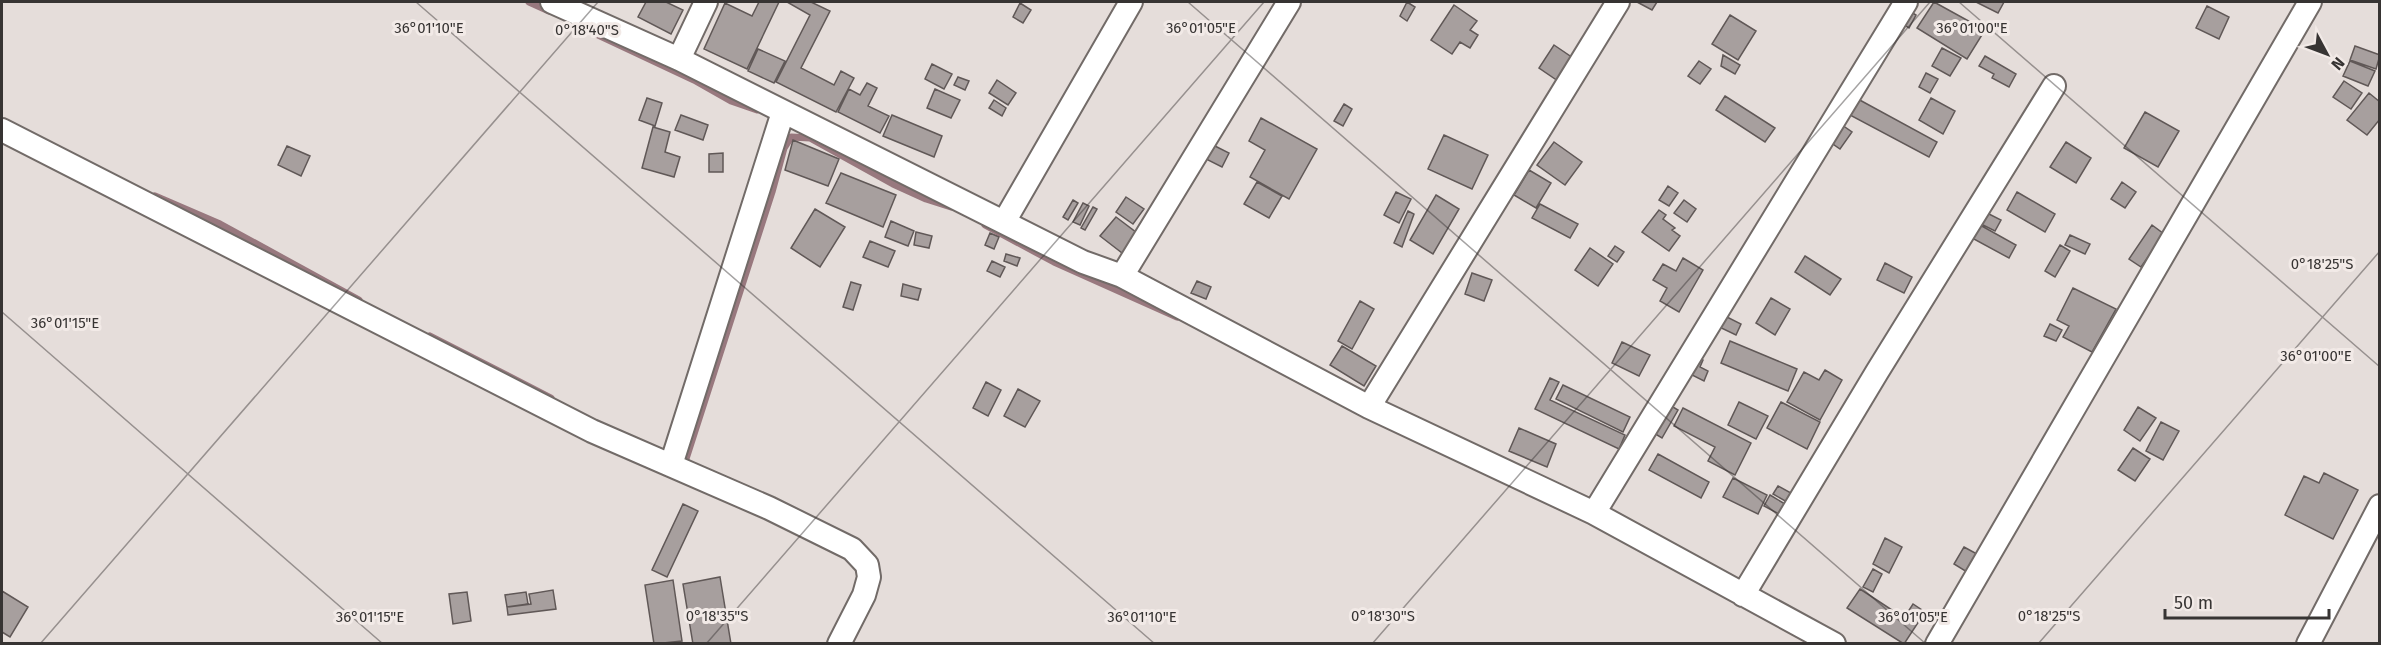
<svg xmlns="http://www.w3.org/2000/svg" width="2381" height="645" viewBox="0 0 2381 645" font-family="'Fira Sans',sans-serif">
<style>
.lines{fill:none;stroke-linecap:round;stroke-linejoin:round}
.stream{stroke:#98787e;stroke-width:7}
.building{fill:#a79f9e;stroke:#605857;stroke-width:1.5}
.minor-casing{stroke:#726b68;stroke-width:26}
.minor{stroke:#fff;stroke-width:22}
.ticks{fill:none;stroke:#373433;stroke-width:1.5;stroke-opacity:0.45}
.ticks-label{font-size:15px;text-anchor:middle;fill:#373433;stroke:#f2eae7;stroke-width:6;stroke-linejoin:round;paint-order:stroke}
</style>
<rect width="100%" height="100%" fill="#e5ddda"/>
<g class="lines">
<path class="stream" d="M 529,2 L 549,11
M 596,34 L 694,80 L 731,101 L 757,110
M 155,196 L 220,224 L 359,300
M 985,225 L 1054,262 L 1177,317
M 430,336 L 551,398
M 691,466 L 685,462 L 772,192 L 784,148 L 791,137 L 810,138 L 893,184 L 926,199 L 951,207"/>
</g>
<path class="building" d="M 646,2 L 666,2 L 683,10 L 671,34 L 638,17 Z
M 759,2 L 779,2 L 747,69 L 704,49 L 725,3 L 752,16 Z
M 787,2 L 811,2 L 830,11 L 801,68 L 834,85 L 841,71 L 854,78 L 836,112 L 776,82 L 810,15 Z
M 1407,2 L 1415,7 L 1407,21 L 1400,16 Z
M 1637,2 L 1657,2 L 1652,10 Z
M 1934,2 L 1985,30 L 1967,59 L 1917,28 Z
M 1976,2 L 2004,2 L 1998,13 Z
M 1020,3 L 1031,10 L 1023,23 L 1013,17 Z
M 1454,5 L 1477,21 L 1470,30 L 1478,35 L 1470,48 L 1460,42 L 1452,54 L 1431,40 Z
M 2207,6 L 2229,17 L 2219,39 L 2196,28 Z
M 1906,9 L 1916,15 L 1909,28 L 1898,21 Z
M 1730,15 L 1756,31 L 1738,60 L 1712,44 Z
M 1554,45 L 1573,58 L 1558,81 L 1539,68 Z
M 2355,46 L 2380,55 L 2376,69 L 2350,60 Z
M 1942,48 L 1961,58 L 1950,76 L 1932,66 Z
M 758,49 L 785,61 L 774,83 L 748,71 Z
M 1723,55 L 1740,65 L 1735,74 L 1721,66 Z
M 1985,56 L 2016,74 L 2009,87 L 1992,78 L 1994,74 L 1979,66 Z
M 1699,61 L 1711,69 L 1700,84 L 1688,76 Z
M 2350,61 L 2375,71 L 2368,86 L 2343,76 Z
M 932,64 L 952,74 L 944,89 L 925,79 Z
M 1926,73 L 1938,79 L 1930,93 L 1919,87 Z
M 958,77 L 969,81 L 965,90 L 954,85 Z
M 997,80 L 1016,93 L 1008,105 L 989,93 Z
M 2344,81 L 2362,93 L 2351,109 L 2333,97 Z
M 867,83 L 877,88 L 868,106 L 889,116 L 880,133 L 838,112 L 849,89 L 860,95 Z
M 935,89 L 960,100 L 951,118 L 927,108 Z
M 2369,93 L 2380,102 L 2380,119 L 2367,135 L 2347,120 Z
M 1725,96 L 1775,128 L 1765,142 L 1716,110 Z
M 647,98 L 662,103 L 655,126 L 639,120 Z
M 1856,98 L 1937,142 L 1929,157 L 1848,114 Z
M 1931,98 L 1955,111 L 1943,134 L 1919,120 Z
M 994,100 L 1006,108 L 1002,116 L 989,108 Z
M 1344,104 L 1352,109 L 1343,126 L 1334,121 Z
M 2145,112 L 2179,131 L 2158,167 L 2124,148 Z
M 681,115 L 708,125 L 703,140 L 675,130 Z
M 892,115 L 942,136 L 934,157 L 883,136 Z
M 1261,118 L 1317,149 L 1289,199 L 1250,177 L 1265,150 L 1249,141 Z
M 1842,125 L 1852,132 L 1840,149 L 1830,142 Z
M 653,127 L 670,132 L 665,152 L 680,157 L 674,177 L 642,168 Z
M 1444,135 L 1488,155 L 1472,189 L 1428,169 Z
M 793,140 L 839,159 L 828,186 L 785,170 Z
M 1554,142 L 1582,162 L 1565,185 L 1537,165 Z
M 2066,142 L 2091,158 L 2076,183 L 2050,167 Z
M 1213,145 L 1229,153 L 1222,167 L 1206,159 Z
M 287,146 L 310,156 L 301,176 L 278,165 Z
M 723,153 L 723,172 L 709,172 L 709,154 Z
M 1529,170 L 1551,183 L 1536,208 L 1514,195 Z
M 841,173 L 896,195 L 883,227 L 826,203 Z
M 1257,182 L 1282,196 L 1269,218 L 1244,204 Z
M 2122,182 L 2136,192 L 2125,208 L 2111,199 Z
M 1668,186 L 1678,193 L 1669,206 L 1659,200 Z
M 1396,192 L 1411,199 L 1399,223 L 1384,215 Z
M 2017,192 L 2055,214 L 2045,232 L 2007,210 Z
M 1436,195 L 1459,209 L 1433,254 L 1410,240 Z
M 1126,197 L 1144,209 L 1133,224 L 1116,212 Z
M 1073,200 L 1078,203 L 1068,220 L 1063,217 Z
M 1684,200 L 1696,209 L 1687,222 L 1674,213 Z
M 1083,203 L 1089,206 L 1080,225 L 1073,222 Z
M 1540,204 L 1578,224 L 1570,238 L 1532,218 Z
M 1093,207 L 1097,209 L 1085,230 L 1081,228 Z
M 815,209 L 845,227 L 820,267 L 791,248 Z
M 1659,210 L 1666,215 L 1663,219 L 1675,228 L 1672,230 L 1680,236 L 1669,251 L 1642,232 Z
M 1408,211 L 1414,214 L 1402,247 L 1394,243 Z
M 1987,213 L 2001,220 L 1995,231 L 1981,224 Z
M 1116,217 L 1141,236 L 1126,256 L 1100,236 Z
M 891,221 L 914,231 L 908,246 L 885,237 Z
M 1980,225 L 2016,245 L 2009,258 L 1972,238 Z
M 2152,225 L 2164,234 L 2141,267 L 2129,259 Z
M 916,232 L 932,236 L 929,248 L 914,245 Z
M 990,233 L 999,237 L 994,249 L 985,245 Z
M 2070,235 L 2090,244 L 2085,254 L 2065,245 Z
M 870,241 L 895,251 L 888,267 L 863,257 Z
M 2060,245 L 2070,251 L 2055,277 L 2045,271 Z
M 1615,246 L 1624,252 L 1617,262 L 1608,256 Z
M 1590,248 L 1613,264 L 1598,286 L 1575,270 Z
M 1006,254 L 1020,258 L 1017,266 L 1004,261 Z
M 1805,256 L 1841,279 L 1830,295 L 1795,272 Z
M 1683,258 L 1703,270 L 1679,312 L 1660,301 L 1667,288 L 1653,280 L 1663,264 L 1676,271 Z
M 992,261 L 1005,267 L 1000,277 L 987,271 Z
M 1885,263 L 1912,277 L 1904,293 L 1877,280 Z
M 1472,273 L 1492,280 L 1484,301 L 1465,294 Z
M 1197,281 L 1211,287 L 1206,299 L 1191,293 Z
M 851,282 L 861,285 L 853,310 L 843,307 Z
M 903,284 L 921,289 L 918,300 L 901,296 Z
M 2073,288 L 2116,309 L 2092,352 L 2063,337 L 2069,326 L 2057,320 Z
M 1771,298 L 1790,309 L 1775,335 L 1756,323 Z
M 1360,301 L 1374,309 L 1352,349 L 1338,341 Z
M 1721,314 L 1741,324 L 1736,335 L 1715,325 Z
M 2050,324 L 2062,330 L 2056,341 L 2044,336 Z
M 1730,341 L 1797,369 L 1788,391 L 1721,363 Z
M 1622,342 L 1650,355 L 1639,376 L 1612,363 Z
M 1342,346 L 1376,366 L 1364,386 L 1330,365 Z
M 1696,356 L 1703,360 L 1700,367 L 1708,371 L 1704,381 L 1688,373 Z
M 1825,370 L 1842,380 L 1820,420 L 1787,402 L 1804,372 L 1819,380 Z
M 1550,378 L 1559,382 L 1550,400 L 1625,435 L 1619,449 L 1535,409 Z
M 986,382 L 1001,390 L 988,416 L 973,408 Z
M 1563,385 L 1630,417 L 1623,432 L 1556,399 Z
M 1018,389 L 1040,401 L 1025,427 L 1004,416 Z
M 1739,402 L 1768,416 L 1756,439 L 1728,425 Z
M 1781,402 L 1820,422 L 1807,449 L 1767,428 Z
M 1668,404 L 1678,410 L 1662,438 L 1652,432 Z
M 2138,407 L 2156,418 L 2140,441 L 2124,430 Z
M 1683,408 L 1751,443 L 1735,475 L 1708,461 L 1715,447 L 1674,426 Z
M 2161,422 L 2179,431 L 2163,460 L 2146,451 Z
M 1519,428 L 1556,444 L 1547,467 L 1509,451 Z
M 2133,448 L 2150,459 L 2135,481 L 2118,470 Z
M 1658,454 L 1709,482 L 1701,498 L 1649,470 Z
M 2324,473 L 2358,490 L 2333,539 L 2285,515 L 2304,476 L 2319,483 Z
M 1733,478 L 1767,495 L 1758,514 L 1723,497 Z
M 1778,486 L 1791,493 L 1787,502 L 1773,494 Z
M 1770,495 L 1785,504 L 1779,514 L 1764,506 Z
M 683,504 L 698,511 L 667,577 L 652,570 Z
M 1885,538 L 1902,547 L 1889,573 L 1873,564 Z
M 1964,547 L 1977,554 L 1967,572 L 1954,564 Z
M 1873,569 L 1882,574 L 1873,592 L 1863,587 Z
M 720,577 L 731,644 L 693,644 L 683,584 Z
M 673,580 L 682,641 L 654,644 L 645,585 Z
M 1860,589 L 1904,618 L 1913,604 L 1925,612 L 1904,644 L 1847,608 Z
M 553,590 L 556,609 L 508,615 L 507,607 L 531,604 L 529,594 Z
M 2,591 L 28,607 L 10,637 L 2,632 Z
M 467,592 L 471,621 L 453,624 L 449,594 Z
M 526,592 L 528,604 L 507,607 L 505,595 Z"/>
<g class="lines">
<defs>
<path id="minor" d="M 552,2 L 679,59 L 1083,262 L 1122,276 L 1369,407 L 1594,513 L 1834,644
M 679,59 L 706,2
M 2,130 L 592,431 L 769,508 L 852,549 L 867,565 L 869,577 L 864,595 L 839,644
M 1004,222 L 1131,2
M 1122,276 L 1289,2
M 1369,407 L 1618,2
M 671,465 L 783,112
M 1594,513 L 1906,2
M 1743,595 L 1877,372 L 2054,86
M 1937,644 L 2310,2
M 2308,644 L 2380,506"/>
</defs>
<use href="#minor" class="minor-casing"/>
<use href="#minor" class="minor"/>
</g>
<path class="ticks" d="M 416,2 L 1155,644M 1188,2 L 1926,644M 1959,2 L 2380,367M 2,312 L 383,644M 40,644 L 598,2M 706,644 L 1264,2M 1372,644 L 1930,2M 2038,644 L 2380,251"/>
<g class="ticks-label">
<text x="429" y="33">36°01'10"E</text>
<text x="1201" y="33">36°01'05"E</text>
<text x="1972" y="33">36°01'00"E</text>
<text x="587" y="35">0°18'40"S</text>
<text x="2322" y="269">0°18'25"S</text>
<text x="65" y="328">36°01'15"E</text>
<text x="2316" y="361">36°01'00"E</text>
<text x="717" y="621">0°18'35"S</text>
<text x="1383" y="621">0°18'30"S</text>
<text x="2049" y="621">0°18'25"S</text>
<text x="370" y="622">36°01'15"E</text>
<text x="1142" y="622">36°01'10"E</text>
<text x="1913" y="622">36°01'05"E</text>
</g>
<rect width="2381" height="645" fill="none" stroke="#373433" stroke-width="6"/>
<g transform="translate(2327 54) rotate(131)" stroke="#f2eae7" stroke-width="4.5" paint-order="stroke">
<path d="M0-4.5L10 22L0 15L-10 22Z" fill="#373433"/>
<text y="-9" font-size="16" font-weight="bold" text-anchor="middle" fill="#373433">N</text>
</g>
<path d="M2165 609v9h164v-9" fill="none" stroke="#373433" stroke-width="3"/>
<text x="2174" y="609" font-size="18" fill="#373433" stroke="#f2eae7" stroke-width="4.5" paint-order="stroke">50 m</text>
</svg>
